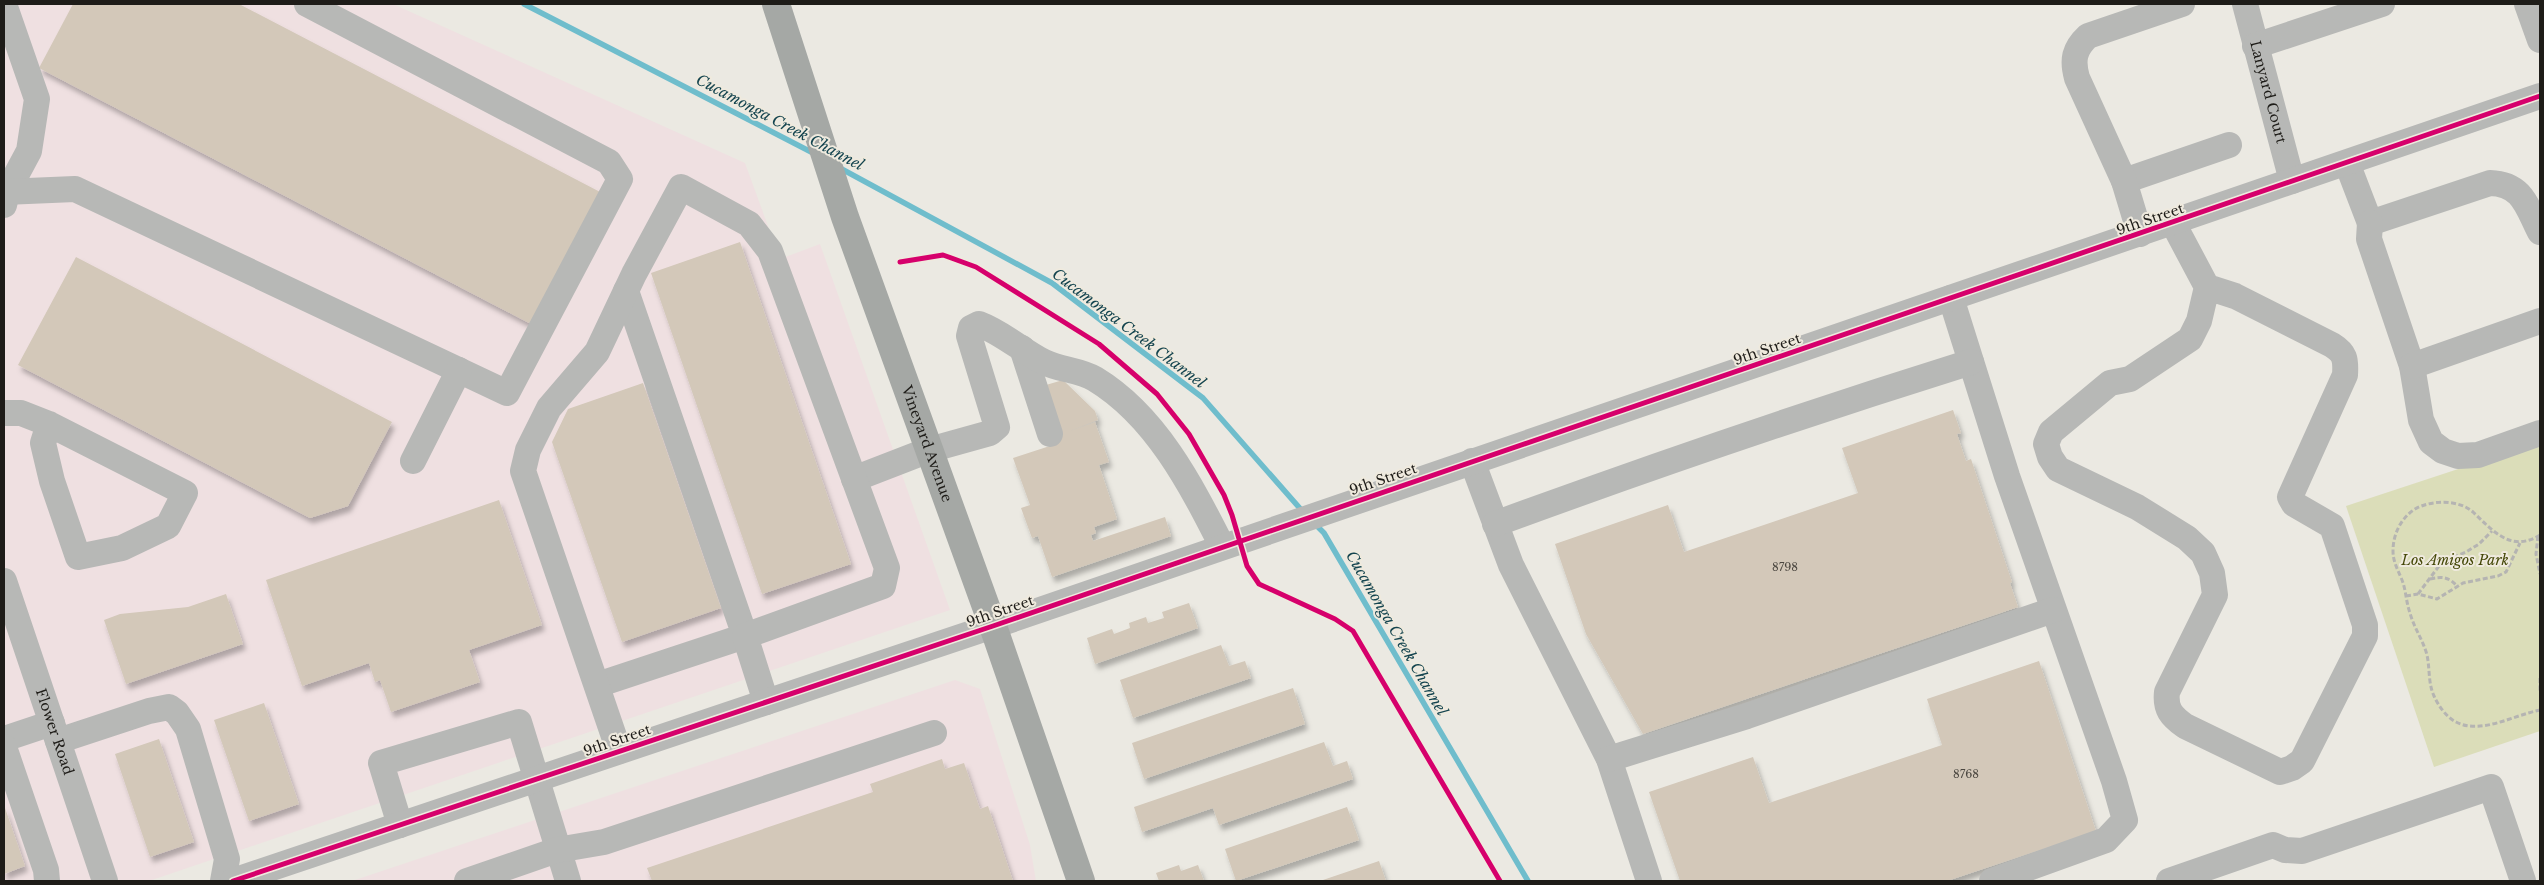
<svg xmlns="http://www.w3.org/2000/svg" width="2544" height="885" viewBox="0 0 2544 885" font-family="'Libre Baskerville',serif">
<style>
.industrial{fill:#efe0e1}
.green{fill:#dbddb9}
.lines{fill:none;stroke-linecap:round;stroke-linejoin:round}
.stream{stroke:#6fbdcc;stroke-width:5.5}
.building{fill:#d3c8b9;filter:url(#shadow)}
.path{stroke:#b5b4b2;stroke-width:3;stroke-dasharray:5 2.5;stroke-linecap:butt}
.minor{stroke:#b7b8b6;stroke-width:26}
.major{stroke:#a5a8a5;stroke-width:28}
.cycleway-casing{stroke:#efeade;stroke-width:8}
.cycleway{stroke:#d6006c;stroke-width:5}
.labels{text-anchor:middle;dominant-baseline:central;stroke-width:4;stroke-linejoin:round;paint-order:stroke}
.number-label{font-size:11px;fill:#4b4740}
.street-label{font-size:14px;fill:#1e1c18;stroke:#efeade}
.park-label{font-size:14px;font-style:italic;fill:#454808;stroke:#efeade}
.water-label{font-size:15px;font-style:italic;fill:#14444f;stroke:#efeade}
</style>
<defs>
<filter id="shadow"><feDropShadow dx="3" dy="5.5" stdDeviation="2.5" flood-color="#0004"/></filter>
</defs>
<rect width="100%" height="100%" fill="#ebe9e2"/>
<path class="industrial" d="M 4,4 L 393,4 L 745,163 L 780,259 L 820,244 L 950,610 L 149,881 L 4,881 Z
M 955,680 L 980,689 L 1030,845 L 1036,881 L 352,881 Z"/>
<path class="green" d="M 2540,442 L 2540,731 L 2434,767 L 2346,506 Z"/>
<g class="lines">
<path class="stream" d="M 524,4 L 815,154
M 838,167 L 1052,283 L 1203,398 L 1304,513
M 1314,523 L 1324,533 L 1528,881"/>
</g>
<path class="building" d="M 73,4 L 239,4 L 602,193 L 533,325 L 39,68 Z
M 740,242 L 851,564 L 762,594 L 651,273 Z
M 76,257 L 392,422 L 348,506 L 310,518 L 18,365 Z
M 1063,380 L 1095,411 L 1098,420 L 1070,431 L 1095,422 L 1109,462 L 1099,465 L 1117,519 L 1094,527 L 1096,533 L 1091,535 L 1093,541 L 1165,517 L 1171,536 L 1052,577 L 1038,536 L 1032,538 L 1021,508 L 1030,505 L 1013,458 L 1059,443 L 1046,385 Z
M 643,383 L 721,608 L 622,642 L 552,442 L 568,409 Z
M 1953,410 L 1961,433 L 1957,434 L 1966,461 L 1971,459 L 2012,582 L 2010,583 L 2018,607 L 1643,734 L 1586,634 L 1555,544 L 1668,505 L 1684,552 L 1858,493 L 1842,448 Z
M 499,500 L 542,625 L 469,650 L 480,682 L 391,712 L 380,680 L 375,682 L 369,663 L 302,686 L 266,580 Z
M 226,594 L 243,644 L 126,684 L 104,620 L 120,614 L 188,607 Z
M 1189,603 L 1198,628 L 1095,664 L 1087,638 L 1112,629 L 1114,634 L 1130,628 L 1129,623 L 1146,617 L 1148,623 L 1164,618 L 1162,612 Z
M 1221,645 L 1229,666 L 1245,661 L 1251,678 L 1133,718 L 1120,680 Z
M 2039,661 L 2096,831 L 1947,881 L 1680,881 L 1649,792 L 1753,757 L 1769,803 L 1942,745 L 1927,699 Z
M 1293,688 L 1305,724 L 1144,779 L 1132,743 Z
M 264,703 L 299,804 L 249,821 L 214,720 Z
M 159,739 L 194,842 L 150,857 L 115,754 Z
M 1324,742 L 1333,766 L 1347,761 L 1353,779 L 1219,825 L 1213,808 L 1142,832 L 1134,807 Z
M 942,759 L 945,769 L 964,763 L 980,809 L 988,806 L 1013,881 L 652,881 L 647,868 L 873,792 L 870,784 Z
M 4,805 L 25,866 L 4,874 Z
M 1347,807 L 1359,840 L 1236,881 L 1225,849 Z
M 1379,861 L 1386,881 L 1320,881 Z
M 1179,865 L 1181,871 L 1198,865 L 1204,881 L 1159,881 L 1156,873 Z"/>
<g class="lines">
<path class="path" d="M 2540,535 C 2511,553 2493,531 2473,512 C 2458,499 2431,500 2415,509 C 2401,518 2393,534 2393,551 C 2393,562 2398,570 2402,580 C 2406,590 2406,602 2410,613 C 2414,628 2423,640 2427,655 C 2430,669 2428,683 2434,696 C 2438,705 2446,717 2456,722 C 2481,735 2514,715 2540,710
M 2538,536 L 2536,554 L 2540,574
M 2430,579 C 2443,576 2449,577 2458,587
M 2418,594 L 2442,562 L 2466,552 L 2479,544 L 2492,531
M 2406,596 L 2418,594 L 2437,599 L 2463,583 L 2498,576 L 2506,572 L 2520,543
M 2540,678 L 2540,693"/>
<g class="minor">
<path d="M 4,4 L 37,99 L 29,151 L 7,192 L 4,205"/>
<path id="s1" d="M 2245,4 L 2292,181"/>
<path d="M 2527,4 L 2540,40"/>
<path d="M 2255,46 L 2382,4"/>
<path d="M 2347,163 L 2370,223 L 2490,183 C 2523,184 2527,207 2540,232"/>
<path d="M 2124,181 L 2229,145"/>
<path d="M 4,192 L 75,189 L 507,393 L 620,179 L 609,162 L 307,4"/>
<path d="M 2173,223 L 2207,287 L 2199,321 L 2190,339 L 2130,379 L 2110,383 L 2051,432 L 2046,444 L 2050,457 L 2058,469 L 2137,507 L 2187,538 L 2203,553 L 2212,573 L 2215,595 L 2167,692 C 2165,709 2171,716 2185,726 L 2280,772 L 2292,768 L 2302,761 L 2365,636 L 2365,625 L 2332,526 L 2294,504 L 2290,497 L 2345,375 C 2346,359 2345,353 2332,345 L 2235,296 L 2207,287"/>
<path d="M 2370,223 L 2369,239 L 2412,366 L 2421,420 L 2431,442 L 2443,451 L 2458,456 L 2478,455 L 2540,433"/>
<path d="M 2140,234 L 2124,181 L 2077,78 C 2072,60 2074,49 2088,36 L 2182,4"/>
<path d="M 1951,298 L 2007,476 L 2114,781 L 2125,820 L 2106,840 L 1992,881"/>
<path d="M 1022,348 L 1050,434"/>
<path d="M 2412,366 L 2540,321"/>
<path d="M 4,413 L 21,413 L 49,424 L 185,493 L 168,526 L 122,548 L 78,557 L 52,481 L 43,443 L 49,424"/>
<path d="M 413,461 L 459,370"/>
<path d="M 1472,461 L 1511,565 L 1609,759 L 1649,881"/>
<path d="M 854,479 L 929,450 L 990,433 L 997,427 L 969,336 L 971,328 L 979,324 C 1003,333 1022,351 1044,362 C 1060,370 1080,370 1095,379 C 1156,416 1191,485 1222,546"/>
<path d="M 1495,524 C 1653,466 1811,412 1971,362"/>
<path id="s2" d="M 4,581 L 105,881"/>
<path d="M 597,685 L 745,636 L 626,291"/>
<path d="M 4,739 L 52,723"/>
<path d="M 58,741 L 149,711 L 169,707 L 177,713 L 188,729 L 227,859 L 223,881"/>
<path d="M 4,747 L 46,870 L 47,881"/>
<path d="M 619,751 L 523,471 L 528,450 L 549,408 L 597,352 L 634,274 L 681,187 L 749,224 L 770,251 L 887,568 L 883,586 L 745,636 L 766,702"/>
<path d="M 1609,759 L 1747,716 L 2053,610"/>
<path d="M 400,825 L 381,763 L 519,722 L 568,881"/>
<path d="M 233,881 L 993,626 L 2540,96"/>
<path d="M 467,881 L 557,850 L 604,842 L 934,733"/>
<path d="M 2169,881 L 2273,845 L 2285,850 L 2302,851 L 2491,787 L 2523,881"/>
</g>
<path class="major" id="s3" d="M 776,4 L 845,217 L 993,626 L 1081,881"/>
<defs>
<path id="cycleway" d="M 900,262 L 943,255 L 976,267 L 1099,344 L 1157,394 L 1189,434 L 1224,495 L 1232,515 L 1247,566 L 1259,584 L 1335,619 L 1353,631 L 1500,881
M 233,881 L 993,626 L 2540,96"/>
</defs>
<use href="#cycleway" class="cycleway-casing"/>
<use href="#cycleway" class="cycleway"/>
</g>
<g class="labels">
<g class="number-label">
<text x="1785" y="567">8798</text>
<text x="1966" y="774">8768</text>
</g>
<g class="street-label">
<text stroke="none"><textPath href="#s1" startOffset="91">Lanyard Court</textPath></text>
<text transform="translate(2150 219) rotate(-19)">9th Street</text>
<text transform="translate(1767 349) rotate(-19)">9th Street</text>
<text stroke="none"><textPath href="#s3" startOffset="465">Vineyard Avenue</textPath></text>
<text transform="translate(1383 479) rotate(-19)">9th Street</text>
<text transform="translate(1000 611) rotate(-19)">9th Street</text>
<text stroke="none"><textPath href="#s2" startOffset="159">Flower Road</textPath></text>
<text transform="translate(617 740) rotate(-19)">9th Street</text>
</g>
<g class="park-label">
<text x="2455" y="560">Los Amigos Park</text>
</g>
<g class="water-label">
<text transform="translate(780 122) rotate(28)">Cucamonga Creek Channel</text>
<text transform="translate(1129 328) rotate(37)">Cucamonga Creek Channel</text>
<text transform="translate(1397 633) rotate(60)">Cucamonga Creek Channel</text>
</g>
</g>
<rect width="2544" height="885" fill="none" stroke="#1e1c18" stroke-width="10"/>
</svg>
